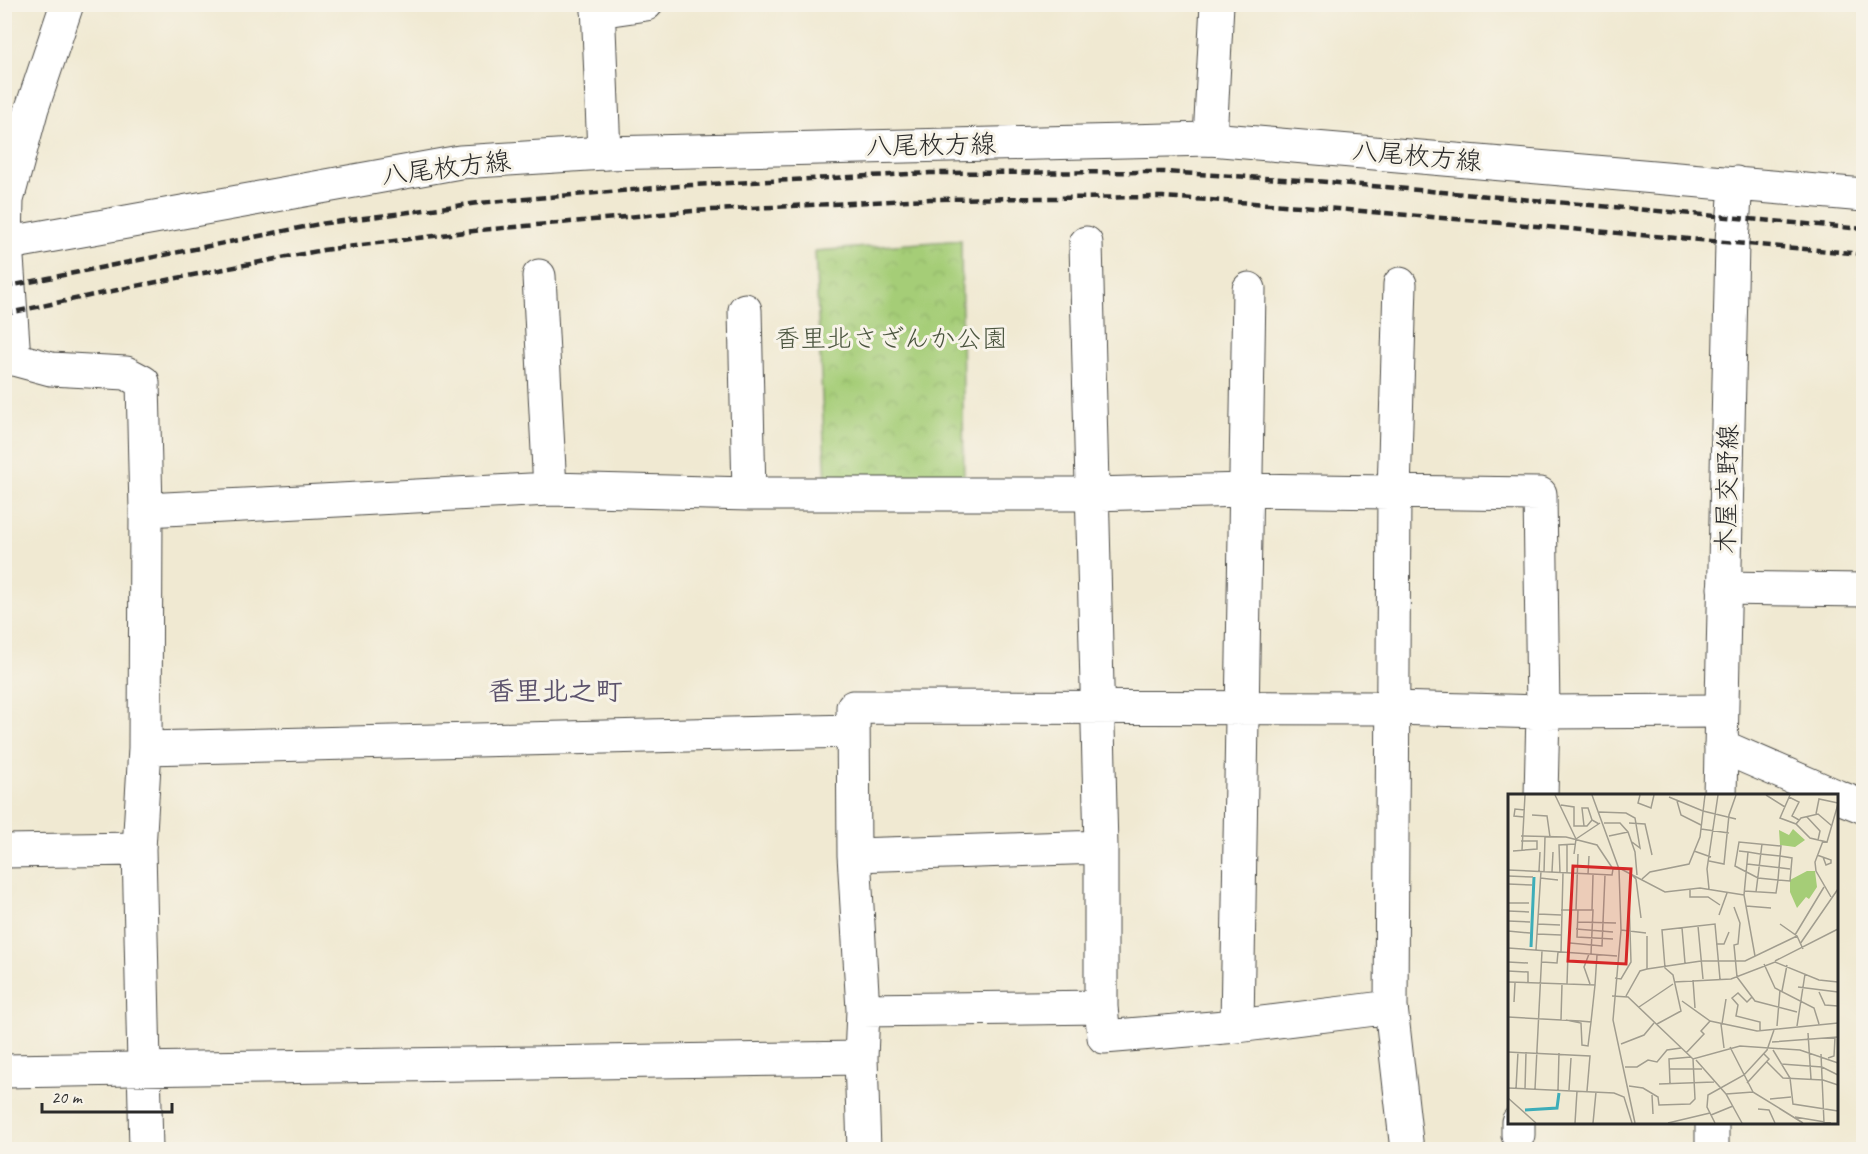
<svg xmlns="http://www.w3.org/2000/svg" width="1868" height="1154" viewBox="0 0 1868 1154" font-family="Caveat,'Klee One',sans-serif">
<style>
.park{fill:url(#park-crowns);stroke:#687c51;stroke-width:1.5}
.lines{fill:none;stroke-linecap:round;stroke-linejoin:round}
.minor-casing{stroke:#494844;stroke-width:35}
.major-casing{stroke:#494844;stroke-width:35}
.minor{stroke:#fff;stroke-width:33}
.major{stroke:#fff;stroke-width:33}
.rail{stroke:#2b2b2b;stroke-width:4.5;stroke-dasharray:9 4.5;stroke-linecap:butt}
.labels{text-anchor:middle;dominant-baseline:central;stroke-width:6;stroke-linejoin:round;paint-order:stroke}
.street-label{font-size:26px;fill:#2b2b2b;stroke:#f7f3e8}
.park-label{font-size:26px;fill:#4a543e;stroke:#f7f3e8}
.neighbourhood-label{font-size:27px;font-weight:bold;fill:#5c536c;stroke:#f7f3e8}
.inset-river{fill:none;stroke:#3dadb9;stroke-width:3}
.inset-road{fill:none;stroke:#a19d8f;stroke-width:1.5}
.view{fill:#d62828;fill-opacity:0.15;stroke:#d62828;stroke-width:3}
.inset-edge{fill:none;stroke:#2b2b2b;stroke-width:3}
</style>
<defs>
<pattern id="park-crowns" width="20" height="18" patternUnits="userSpaceOnUse" patternTransform="scale(1.5)"><rect width="20" height="18" fill="#a5cd77"/><path d="M2 6a3 3 0 1 1 6 0M12 15a3 3 0 1 1 6 0" fill="none" stroke="#8eb067"/></pattern>
</defs>
<rect width="100%" height="100%" fill="#f7f3e8"/>
<filter id="ink" filterUnits="userSpaceOnUse"><feTurbulence type="fractalNoise" baseFrequency=".0167" numOctaves="2"/><feDisplacementMap in="SourceGraphic" scale="12" xChannelSelector="R" yChannelSelector="G"/><feConvolveMatrix kernelMatrix="1 2 1 2 8 2 1 2 1" color-interpolation-filters="sRGB"/></filter>
<filter id="wash" filterUnits="userSpaceOnUse"><feTurbulence type="fractalNoise" baseFrequency=".008" numOctaves="4" result="noise"/><feDisplacementMap in="SourceGraphic" scale="24" xChannelSelector="R" yChannelSelector="G"/><feGaussianBlur stdDeviation="1.35" result="paint"/><feColorMatrix in="noise" values="0 0 0 0 0 0 0 0 0 0 0 0 0 0 0 0 0 1.4 0 .05"/><feComposite in="paint" operator="in"/></filter>
<g filter="url(#wash)">
<rect width="100%" height="100%" fill="#f0e9d2"/>
<path class="park" d="M 961,240 L 964,480 L 826,483 L 815,251 Z"/>
</g>
<g filter="url(#ink)">
<g class="lines">
<defs>
<path id="minor" d="M 67,4 L 32,108 L 7,200 L 6,243 L 14,359 L 51,369 L 126,373 L 143,382 L 146,510 L 145,748 L 139,849 L 146,1150
M 598,4 L 604,153
M 598,11 L 646,4
M 1210,139 L 1217,4
M 1086,243 L 1101,847 L 1101,1007
M 539,276 L 550,489
M 745,310 L 749,494
M 146,510 L 550,489 L 749,494 L 1092,494 L 1245,490 L 1540,494 L 1543,712 L 1541,796
M 1724,588 L 1864,590
M 1721,746 L 1836,796
M 145,748 L 853,731
M 1836,796 L 1864,807
M 4,851 L 139,849
M 854,855 L 1101,847
M 1391,1007 L 1407,1150
M 863,1010 L 1101,1007 L 1104,1037 L 1237,1026 L 1391,1007 L 1394,493 L 1400,284
M 1237,1026 L 1249,289
M 4,1071 L 861,1058
M 1518,1135 L 1518,1122
M 864,1150 L 861,1058 L 863,1010 L 854,855 L 853,707 L 1392,708 L 1543,712 L 1721,711"/>
<path id="major" d="M 4,244 L 460,162 L 604,153 L 1210,139 L 1864,195
M 1720,796 L 1732,242 L 1736,183
M 1712,1150 L 1712,1122"/>
</defs>
<use href="#minor" class="minor-casing"/>
<use href="#major" class="major-casing"/>
<use href="#minor" class="minor"/>
<use href="#major" class="major"/>
<path class="rail" d="M 4,287 L 319,224 L 478,203 L 691,185 L 930,173 L 1164,172 L 1316,181 L 1864,229
M 4,314 L 136,286 L 323,250 L 481,230 L 693,211 L 930,199 L 1163,197 L 1314,207 L 1864,254"/>
</g>
</g>
<g class="labels">
<g class="street-label">
<text transform="translate(931 145) rotate(-1)">八尾枚方線</text>
<text transform="translate(1417 156) rotate(5)">八尾枚方線</text>
<text transform="translate(446 168) rotate(-7)">八尾枚方線</text>
<text transform="translate(1727 489) rotate(-89)">木屋交野線</text>
</g>
<g class="park-label">
<text x="891" y="338">香里北さざんか公園</text>
</g>
<g class="neighbourhood-label">
<text x="555" y="691">香里北之町</text>
</g>
</g>
<g transform="translate(1508 794)">
<rect width="330" height="330" fill="#f0e9d2"/>
<path d="M 285,35 L 297,46 L 287,53 L 272,51 L 271,36 L 281,41 ZM 299,77 L 307,77 L 309,93 L 301,105 L 298,103 L 289,114 L 282,98 L 282,86 Z" fill="#a5cd77"/>
<path class="inset-river" d="M 23,153 L 26,83M 17,316 L 49,314 L 51,299"/>
<path class="inset-road" d="M 47,1 L 68,45 L 66,60M 84,1 L 111,75 L 113,136 L 105,226 L 127,329M 132,1 L 130,9 L 143,14 L 146,1M 258,1 L 277,13M 282,1 L 272,24 L 288,30 L 302,44 L 319,48 L 330,10M 161,3 L 195,17 L 228,25M 281,3 L 291,8 L 284,22 L 291,26M 169,7 L 173,21 L 193,31M 53,11 L 66,13 L 66,32 L 79,32 L 84,26M 91,18 L 118,19 L 127,24 L 132,54 L 124,48M 308,20 L 311,5 L 330,9M 24,21 L 39,22 L 42,43M 16,23 L 6,22 L 7,15 L 17,16M 299,23 L 312,37 L 310,46M 96,29 L 112,29 L 120,38 L 127,58 L 129,81M 121,29 L 137,30 L 144,61M 288,30 L 293,24 L 310,20 L 324,32M 76,32 L 74,14 L 80,14 L 84,26 L 91,30M 193,35 L 221,39M 13,42 L 58,43 L 89,51 L 105,75M 101,42 L 120,38M 68,45 L 92,29M 315,47 L 307,68 L 308,77 L 323,103M 14,56 L 17,1M 5,57 L 29,55 L 29,47 L 13,47M 186,57 L 203,63M 231,57 L 240,58 L 252,60 L 272,62 L 284,64 L 282,87 L 270,86 L 250,84 L 227,72 L 231,48 L 273,52 L 272,62 L 270,86 L 268,99 L 236,97M 240,58 L 236,101 L 247,162M 309,61 L 323,66 L 323,69 L 318,71 L 315,63M 201,67 L 216,70 L 221,21 L 228,1M 239,70 L 282,75M 0,76 L 104,81 L 105,75 L 113,75 L 157,98 L 192,94 L 236,101M 31,77 L 32,58M 36,78 L 37,43M 44,78 L 45,58M 52,79 L 51,51 L 67,50M 59,79 L 59,50M 122,79 L 128,85 L 133,124M 80,80 L 81,62M 0,82 L 25,83M 32,84 L 50,86M 134,85 L 142,78 L 181,70 L 192,43 L 197,1M 0,90 L 24,91M 182,95 L 182,103 L 200,103 L 212,111M 201,95 L 199,75 L 210,1M 248,98 L 254,50M 0,109 L 21,109M 238,112 L 263,114M 226,113 L 232,129 L 230,150 L 226,151 L 229,183 L 247,207 L 289,218M 53,116 L 85,116 L 83,160M 68,116 L 70,60M 70,116 L 69,143 L 105,145M 84,116 L 85,81M 0,117 L 21,118M 30,120 L 53,121M 211,121 L 219,99M 0,127 L 22,128M 70,128 L 108,129M 29,130 L 52,131M 272,130 L 289,142 L 295,155M 190,132 L 195,185M 174,134 L 177,169M 68,135 L 105,138M 113,136 L 138,139M 0,137 L 22,139M 29,140 L 53,141M 287,141 L 316,93M 139,142 L 139,175M 62,149 L 94,152 L 97,81M 208,150 L 216,150 L 221,138M 292,150 L 330,95M 0,154 L 109,162M 28,156 L 33,77M 53,158 L 55,79M 81,160 L 76,173 L 82,190M 267,167 L 330,135M 0,168 L 20,169M 34,168 L 49,169 L 50,158M 256,170 L 267,194 L 306,214 L 311,230M 0,177 L 20,178 L 20,189M 107,184 L 113,185 L 123,168 L 121,105M 185,186 L 187,214M 0,188 L 87,191 L 89,161M 166,188 L 223,185 L 267,168 L 311,186 L 330,188M 59,190 L 60,159M 290,193 L 330,198M 274,197 L 279,171M 311,198 L 317,211 L 330,212M 104,202 L 120,203 L 185,265 L 232,252 L 292,256 L 330,269M 118,202 L 132,177 L 139,175 L 193,167 L 237,167 L 289,142M 244,203 L 239,208 L 230,199 L 224,204 L 230,211 L 228,222 L 252,228 L 252,237M 174,207 L 202,227 L 193,237 L 196,240 L 178,259M 6,208 L 7,189M 131,213 L 165,190M 0,223 L 72,227 L 83,228 L 80,252 L 74,251 L 73,229 L 58,226M 53,226 L 54,190M 202,227 L 249,237 L 330,229M 83,228 L 87,191M 149,230 L 173,217 L 165,181 L 157,174 L 154,136 L 207,130 L 212,185M 213,230 L 216,254M 214,230 L 218,205M 269,232 L 272,196M 289,232 L 297,180M 300,239 L 303,285M 264,248 L 330,243M 113,250 L 136,241 L 146,229M 222,253 L 245,298M 265,256 L 282,284 L 285,310 L 330,317M 0,258 L 82,262 L 79,297M 313,260 L 316,329M 320,264 L 326,262 L 327,243M 188,266 L 218,300 L 234,329M 259,268 L 275,284 L 315,286 L 330,291M 273,270 L 314,273 L 330,281M 117,273 L 129,273 L 140,266 L 149,268 L 159,256 L 173,254M 161,275 L 194,275M 162,289 L 161,265 L 183,263M 239,289 L 261,265 L 256,260M 151,290 L 206,288M 121,292 L 135,294 L 150,303 L 151,311 L 182,310 L 187,305 L 185,265M 0,294 L 106,299 L 116,303 L 124,329M 8,295 L 10,258M 17,295 L 18,258M 27,295 L 34,157M 50,296 L 51,259M 61,296 L 63,264M 218,300 L 245,298 L 295,329M 144,301 L 145,320M 0,304 L 28,329M 262,305 L 283,303M 250,315 L 261,316 L 267,329M 203,321 L 225,312M 287,323 L 323,329M 67,329 L 69,297M 85,329 L 88,298M 160,329 L 202,319M 207,329 L 199,313 L 200,301 L 236,281 L 259,256 L 266,236"/>
<path class="view" d="M 65,72 L 123,75 L 118,170 L 60,167 Z"/>
<rect width="330" height="330" class="inset-edge"/>
</g>
<rect width="1868" height="1154" fill="none" stroke="#f7f3e8" stroke-width="24"/>
<path d="M42 1103v9h130v-9" fill="none" stroke="#2b2b2b" stroke-width="3"/>
<text x="51" y="1103" font-size="18" fill="#2b2b2b" stroke="#f7f3e8" stroke-width="4.5" paint-order="stroke">20 m</text>
</svg>
